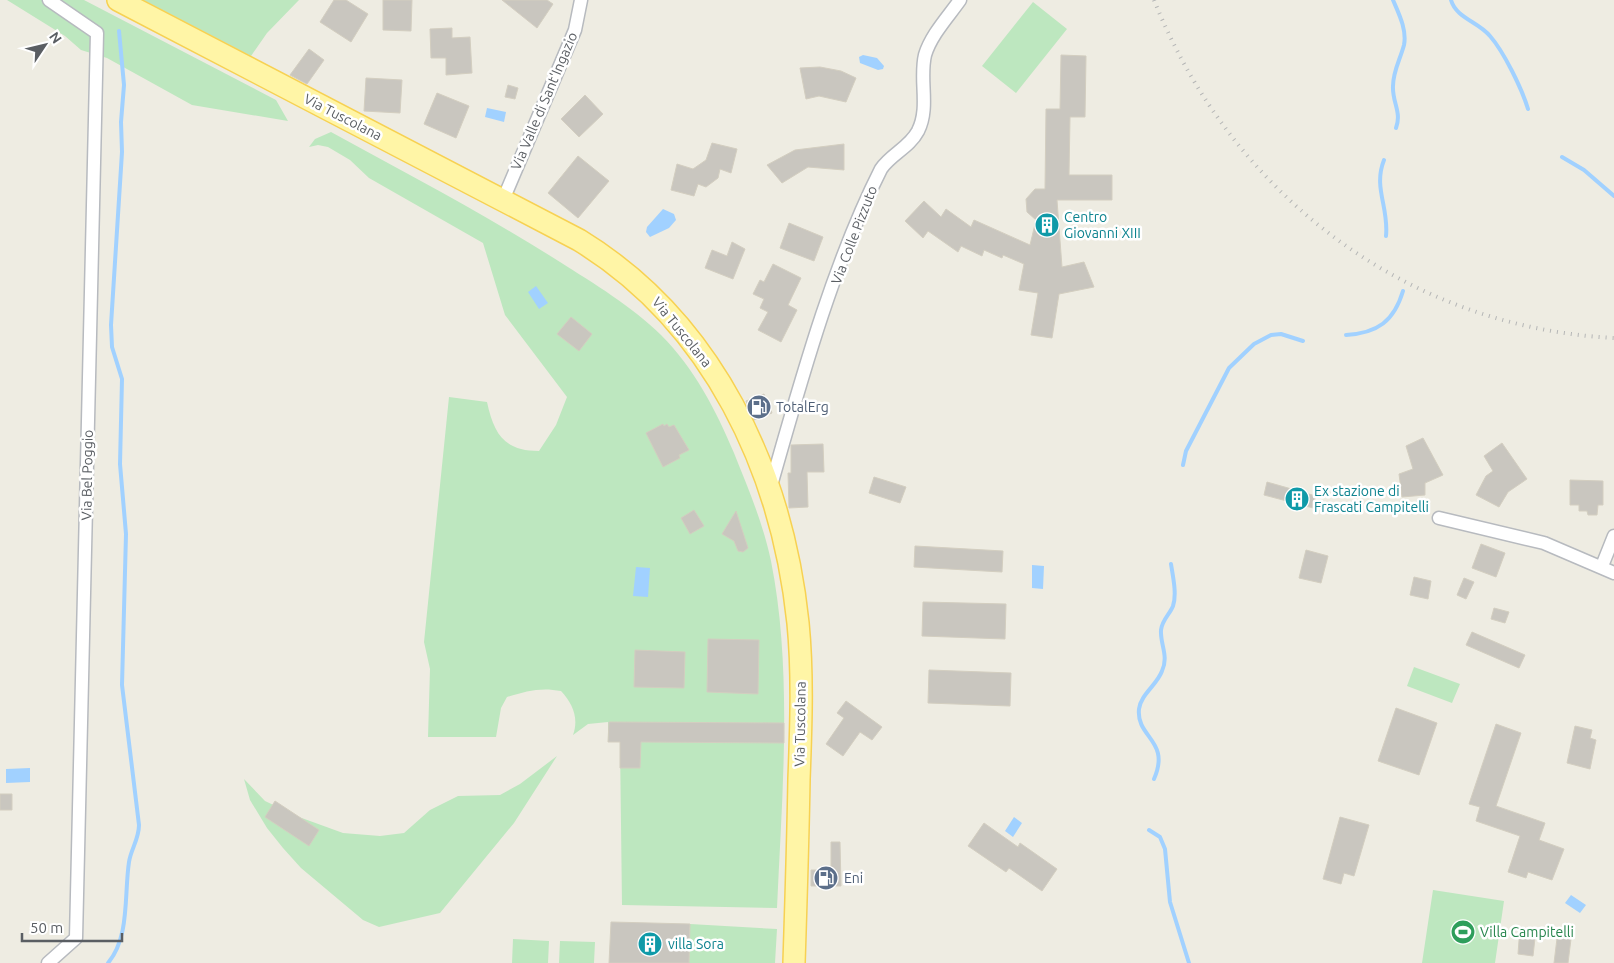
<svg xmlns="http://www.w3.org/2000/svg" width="1614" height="963" viewBox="0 0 1614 963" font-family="Ubuntu,sans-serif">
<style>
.green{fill:#bde7bf}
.water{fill:#a1d1ff}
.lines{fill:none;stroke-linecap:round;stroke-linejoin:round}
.stream{stroke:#a1d1ff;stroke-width:4}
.building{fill:#c9c6bf;stroke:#d3cec0}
.minor-casing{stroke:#b7babf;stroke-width:15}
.primary-casing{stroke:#f7d152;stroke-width:24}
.minor{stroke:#fff;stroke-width:12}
.primary{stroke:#fff5a6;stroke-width:21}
.rail{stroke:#b5b6b6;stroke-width:4;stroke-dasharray:1 6;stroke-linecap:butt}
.labels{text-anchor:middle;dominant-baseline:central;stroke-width:5;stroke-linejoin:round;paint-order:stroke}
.street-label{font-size:14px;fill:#5a5e63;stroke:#fff}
.culture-label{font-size:14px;fill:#0d838f;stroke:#fff;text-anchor:start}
.service-label{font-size:14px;fill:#4e5e75;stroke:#fff;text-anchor:start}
.leisure-label{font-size:14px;fill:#27864d;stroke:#fff;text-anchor:start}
</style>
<rect width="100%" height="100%" fill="#eeece2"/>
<path class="green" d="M 7,0 L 84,0 L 276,100 L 288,121 L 192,105 L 107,58 L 81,50 L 65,36 Z
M 143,0 L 299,0 L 267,33 L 251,56 Z
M 1033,2 L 1067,29 L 1016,93 L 982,66 Z
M 331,132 C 408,174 486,215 560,262 C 593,283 633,307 661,335 C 694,368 716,410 734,453 C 748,488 763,523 771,561 C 793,671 782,795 777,908 L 622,905 L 620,742 L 608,742 L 608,722 L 588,724 L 573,735 C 579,718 573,704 561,691 C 541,687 526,691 507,697 L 501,708 L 496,737 L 428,737 L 430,669 L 424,642 L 449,397 L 487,402 C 494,434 504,451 539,451 L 556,425 L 567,397 L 505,315 L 483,243 L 369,178 L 350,160 L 328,147 L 318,145 L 309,147 L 315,139 Z
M 1414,667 L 1460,684 L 1452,703 L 1407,686 Z
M 557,756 L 514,823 L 440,913 L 379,927 L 363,920 L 301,868 L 283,848 L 267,828 L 250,800 L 244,779 L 265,801 L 299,817 L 343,833 L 380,836 L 404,833 L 430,810 L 458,796 L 500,795 L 520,784 Z
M 1433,890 L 1504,901 L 1495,963 L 1422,963 Z
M 690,924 L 777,929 L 775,963 L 689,963 Z
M 513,939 L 549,941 L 548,963 L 512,963 Z
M 560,941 L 595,942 L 594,963 L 559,963 Z"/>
<path class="water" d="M 863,55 L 877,58 L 884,66 L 883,69 L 878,70 L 860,63 L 859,57 Z
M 487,108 L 506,112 L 504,122 L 485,117 Z
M 663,209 L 674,214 L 676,220 L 669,228 L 650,237 L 646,232 L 647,227 Z
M 536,286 L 548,303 L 539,309 L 528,292 Z
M 1032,565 L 1044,566 L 1043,589 L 1032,588 Z
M 636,567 L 650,568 L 648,597 L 633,596 Z
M 30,768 L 30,782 L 6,783 L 6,769 Z
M 1014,817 L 1022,823 L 1013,837 L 1005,831 Z
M 1571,895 L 1586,905 L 1580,913 L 1565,903 Z"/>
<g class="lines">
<path class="stream" d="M 1393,0 C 1399,14 1407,30 1404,45 C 1400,60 1393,71 1393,86 C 1392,102 1402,112 1396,128
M 1451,0 C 1456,18 1479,22 1490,36 C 1504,52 1522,89 1528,109
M 1562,157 L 1584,170 L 1614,196
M 1384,160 C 1373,188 1389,207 1386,236
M 1346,335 C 1378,333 1394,321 1403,291
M 1183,465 L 1186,451 L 1229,368 L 1254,344 L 1271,335 L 1281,334 L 1303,341
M 1154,779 C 1171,740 1136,738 1139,709 C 1141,694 1157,685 1162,671 C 1169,656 1160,644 1161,630 C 1162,620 1170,614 1173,606 C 1177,594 1173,577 1171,564
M 1149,830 L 1160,837 L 1165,849 L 1170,902 L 1189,963
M 108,963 C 130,937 124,895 129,862 C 131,849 139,839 139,825 L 122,685 L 126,534 L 120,464 L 122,379 L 112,347 L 111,325 L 122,152 L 121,122 L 124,85 L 119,31"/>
</g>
<path class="building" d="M 334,0 L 346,0 L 368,14 L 351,42 L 320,22 Z
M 383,0 L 412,0 L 411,31 L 383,30 Z
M 502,0 L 547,0 L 553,4 L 537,28 Z
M 452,28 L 452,38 L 470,37 L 472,73 L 446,75 L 446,58 L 431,58 L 430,29 Z
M 309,49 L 324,60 L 307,84 L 290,75 Z
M 1061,55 L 1086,56 L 1085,117 L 1070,117 L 1069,175 L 1112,175 L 1112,200 L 1057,200 L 1062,267 L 1084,262 L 1094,287 L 1059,294 L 1052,338 L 1031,335 L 1038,293 L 1019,290 L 1024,264 L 1003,255 L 1002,258 L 984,250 L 982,256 L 961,246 L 958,252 L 928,231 L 923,238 L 905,221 L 924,201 L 941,217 L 946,209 L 971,227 L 974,220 L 1030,245 L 1036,220 L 1027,212 L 1026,199 L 1035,189 L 1045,189 L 1046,109 L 1060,109 Z
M 820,67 L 841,71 L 856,78 L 846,102 L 819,96 L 806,99 L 800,68 Z
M 366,78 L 402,80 L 400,113 L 364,111 Z
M 508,85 L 518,88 L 515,99 L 505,97 Z
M 437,93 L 469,106 L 456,138 L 424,124 Z
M 585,95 L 603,114 L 579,137 L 561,119 Z
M 712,143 L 737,149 L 731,173 L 720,169 L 718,178 L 706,187 L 698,184 L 694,196 L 671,190 L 677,164 L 693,169 L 706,160 Z
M 844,144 L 844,170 L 808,167 L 782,183 L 767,165 L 795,150 Z
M 578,156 L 609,181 L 578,218 L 548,193 Z
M 789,223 L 823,237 L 814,261 L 780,248 Z
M 732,242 L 745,249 L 733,279 L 705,268 L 712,250 L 727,256 Z
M 773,264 L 801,278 L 788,305 L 797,310 L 781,342 L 758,330 L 768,312 L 760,308 L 764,299 L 753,294 L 760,280 L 764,282 Z
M 571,317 L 592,334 L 579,351 L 557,334 Z
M 764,394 L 772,413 L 754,420 L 746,401 Z
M 663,424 L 664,426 L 667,424 L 669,427 L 674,425 L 689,450 L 679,455 L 680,458 L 663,467 L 646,433 Z
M 1423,438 L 1443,475 L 1425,483 L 1425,495 L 1402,497 L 1399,474 L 1413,469 L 1406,446 Z
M 1502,443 L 1527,479 L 1508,492 L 1499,507 L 1476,495 L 1486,476 L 1493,471 L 1484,456 Z
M 823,444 L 824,472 L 807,472 L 808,507 L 789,508 L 788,473 L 791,473 L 791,445 Z
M 874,477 L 906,487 L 900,503 L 869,493 Z
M 1570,480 L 1603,481 L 1603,505 L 1598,505 L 1597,515 L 1588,515 L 1587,511 L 1579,511 L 1579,505 L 1570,505 Z
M 1267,482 L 1316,496 L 1313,508 L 1264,495 Z
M 694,510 L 704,526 L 690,534 L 681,518 Z
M 736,511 L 748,548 L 743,552 L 738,551 L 734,541 L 722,534 Z
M 1481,544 L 1505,553 L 1496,577 L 1472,568 Z
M 915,546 L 1003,551 L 1002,572 L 914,567 Z
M 1306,550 L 1328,556 L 1321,583 L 1299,578 Z
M 1414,577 L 1431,581 L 1428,599 L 1410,595 Z
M 1464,578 L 1474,582 L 1466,599 L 1457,595 Z
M 923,602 L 1006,604 L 1005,639 L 922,636 Z
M 1494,608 L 1509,612 L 1505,623 L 1491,619 Z
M 1472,632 L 1525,655 L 1519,668 L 1466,645 Z
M 708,639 L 759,640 L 758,694 L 707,692 Z
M 635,650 L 685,652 L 684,688 L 634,687 Z
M 929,670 L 1011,673 L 1010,706 L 928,703 Z
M 846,701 L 882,727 L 872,740 L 860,732 L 843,756 L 826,744 L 844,718 L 837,713 Z
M 1396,708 L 1437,723 L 1419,775 L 1378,761 Z
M 609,722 L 784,723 L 784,743 L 641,742 L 640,768 L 620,768 L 620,742 L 608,742 Z
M 1496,724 L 1521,733 L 1496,806 L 1545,823 L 1539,840 L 1564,849 L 1552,880 L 1528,872 L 1526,878 L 1508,872 L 1520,836 L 1476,821 L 1480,807 L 1469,804 Z
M 1575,726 L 1592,730 L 1590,738 L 1596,740 L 1590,769 L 1567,763 Z
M 0,794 L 12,794 L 12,810 L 0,810 Z
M 275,801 L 319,830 L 309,846 L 265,817 Z
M 1340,817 L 1369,825 L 1354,876 L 1344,873 L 1341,884 L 1323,879 Z
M 984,823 L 1018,847 L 1020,843 L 1057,869 L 1042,891 L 1009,868 L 1006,872 L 968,846 Z
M 831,842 L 840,842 L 841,886 L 811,886 L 811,870 L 831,870 Z
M 611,922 L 690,924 L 689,963 L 609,963 Z
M 1520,927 L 1536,929 L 1533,956 L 1518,954 Z
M 1558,930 L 1572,931 L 1568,963 L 1554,963 Z"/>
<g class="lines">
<defs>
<path id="minor" d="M 503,200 L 575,30 L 581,0
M 770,489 C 800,384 832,266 881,169 C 891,154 909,148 918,131 C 930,107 919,80 925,55 C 931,35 948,17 960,0
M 1439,518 L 1544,543 L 1614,573
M 1602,566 L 1614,536
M 48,963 L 76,938 L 97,33 L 49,0"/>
<path id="primary" d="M 118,0 L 579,240 C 713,322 782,470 798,623 C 803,674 801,727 799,779 C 798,840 796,902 794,963"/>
</defs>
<use href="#minor" class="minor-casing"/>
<use href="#primary" class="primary-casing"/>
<use href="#minor" class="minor"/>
<use href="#primary" class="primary"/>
<path class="rail" d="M 1154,0 C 1231,193 1404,327 1614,338"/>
</g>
<defs>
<symbol id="building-disc" viewBox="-11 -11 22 22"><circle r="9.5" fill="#0f9aa8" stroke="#fff"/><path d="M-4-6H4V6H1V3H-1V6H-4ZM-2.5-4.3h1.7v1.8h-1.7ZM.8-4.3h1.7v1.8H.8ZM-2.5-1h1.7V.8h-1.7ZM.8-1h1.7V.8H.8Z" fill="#fff"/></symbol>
<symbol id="fuel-disc" viewBox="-11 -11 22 22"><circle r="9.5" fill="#5c6f8a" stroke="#fff"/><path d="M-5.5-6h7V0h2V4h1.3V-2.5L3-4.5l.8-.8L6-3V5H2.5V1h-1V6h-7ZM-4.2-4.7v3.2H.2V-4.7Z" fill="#fff"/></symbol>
<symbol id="stadium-disc" viewBox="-11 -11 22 22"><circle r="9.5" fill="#2e9e5b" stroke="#fff"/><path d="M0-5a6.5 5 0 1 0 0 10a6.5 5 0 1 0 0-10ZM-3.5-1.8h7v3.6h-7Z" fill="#fff"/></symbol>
</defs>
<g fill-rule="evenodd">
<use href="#building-disc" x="1033" y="211" width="28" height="28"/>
<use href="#fuel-disc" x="745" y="393" width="28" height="28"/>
<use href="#building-disc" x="1283" y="485" width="28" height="28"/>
<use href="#fuel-disc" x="812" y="864" width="28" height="28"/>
<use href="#stadium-disc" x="1449" y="918" width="28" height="28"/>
<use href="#building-disc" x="636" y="930" width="28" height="28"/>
</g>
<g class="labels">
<g class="street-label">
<text transform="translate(544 101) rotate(-67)">Via Valle di Sant'Ingazio</text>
<text transform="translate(343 117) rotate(27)">Via Tuscolana</text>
<text transform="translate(854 235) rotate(-69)">Via Colle Pizzuto</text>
<text transform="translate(682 332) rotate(51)">Via Tuscolana</text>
<text transform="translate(87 475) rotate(-89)">Via Bel Poggio</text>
<text transform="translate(800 724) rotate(-89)">Via Tuscolana</text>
</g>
<g class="culture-label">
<text x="1064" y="217">Centro<tspan x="1064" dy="16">Giovanni XIII</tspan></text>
<text x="1314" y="491">Ex stazione di<tspan x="1314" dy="16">Frascati Campitelli</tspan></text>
<text x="668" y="944">villa Sora</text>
</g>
<g class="service-label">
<text x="776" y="407">TotalErg</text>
<text x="844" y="878">Eni</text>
</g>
<g class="leisure-label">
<text x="1480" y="932">Villa Campitelli</text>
</g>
</g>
<g transform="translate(45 45) rotate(55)" stroke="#ffffff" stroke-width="4" paint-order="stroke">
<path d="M0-4L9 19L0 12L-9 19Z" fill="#5a5e63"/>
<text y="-8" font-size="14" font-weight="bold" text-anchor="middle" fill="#5a5e63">N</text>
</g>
<path d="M22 933v8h100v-8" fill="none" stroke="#5a5e63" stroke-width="2.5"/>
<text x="30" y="933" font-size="15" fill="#5a5e63" stroke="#ffffff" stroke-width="4" paint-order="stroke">50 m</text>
</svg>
